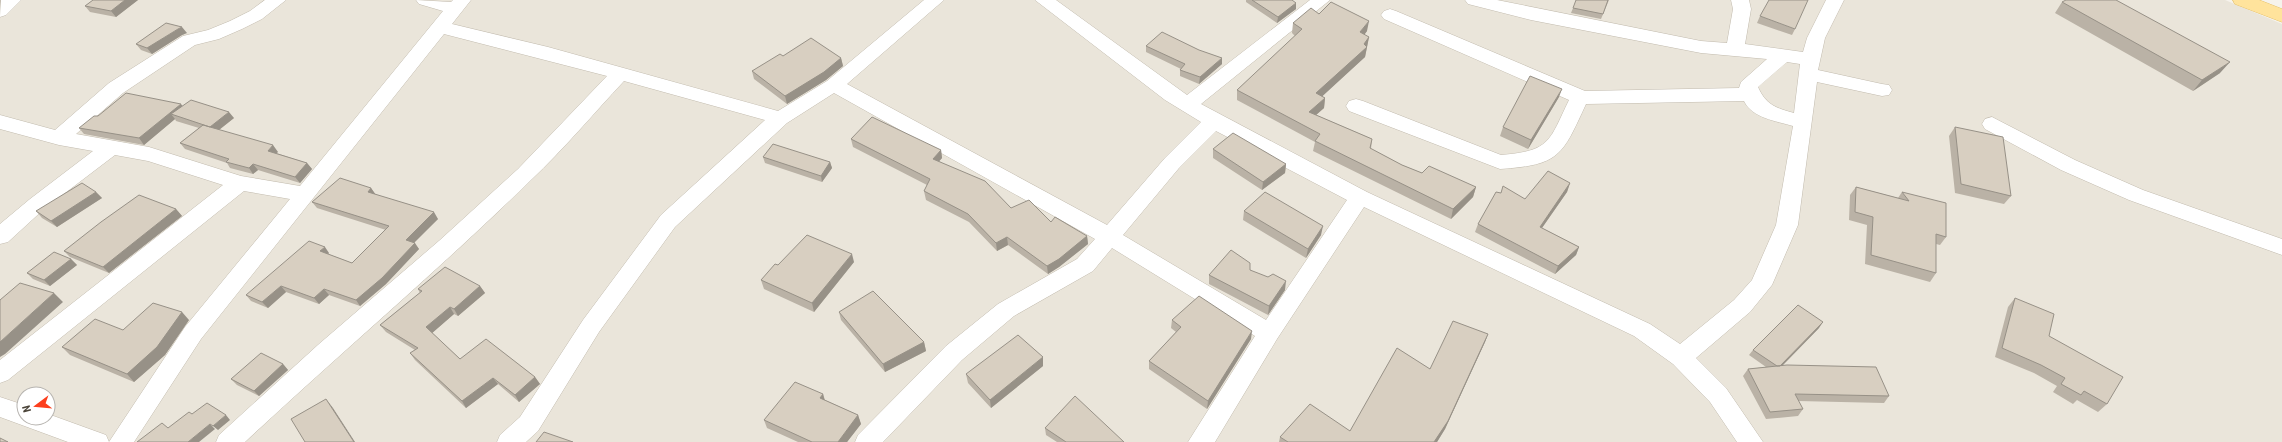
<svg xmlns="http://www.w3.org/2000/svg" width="2282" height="442" viewBox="0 0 2282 442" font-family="'Roboto Condensed',sans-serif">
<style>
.residential{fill:#eae5da;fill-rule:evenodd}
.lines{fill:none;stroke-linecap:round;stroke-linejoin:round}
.minor-casing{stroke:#c2bbae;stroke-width:1}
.major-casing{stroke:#e6c16a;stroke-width:1}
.minor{fill:#fff;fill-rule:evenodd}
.major{fill:#ffe39c;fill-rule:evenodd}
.wall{fill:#bab2a6}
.shaded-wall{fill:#979187}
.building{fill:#d8cfc1;stroke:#979187}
</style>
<rect width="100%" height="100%" fill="#f6f3ec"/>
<path class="residential" d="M 0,0 L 2225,0 L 2282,24 L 2282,442 L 0,442 ZM 24,394 L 48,394 L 48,418 L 24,418 Z"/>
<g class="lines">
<defs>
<path id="minor" d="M 1,0 L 21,0 L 6,15 L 0,17 Z
M 265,0 L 286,0 L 262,19 L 242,29 L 219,39 L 195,45 L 123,93 L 76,134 L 149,147 L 241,176 L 300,186 L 443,11 L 419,4 L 416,0 L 451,2 L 453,0 L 471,0 L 452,24 L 548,47 L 778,111 L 827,81 L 924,0 L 944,0 L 847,84 L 1107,225 L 1165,158 L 1201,122 L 1165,100 L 1035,0 L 1056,0 L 1187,95 L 1310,0 L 1330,0 L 1201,104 L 1367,192 L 1650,324 L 1680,344 L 1734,300 L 1752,280 L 1776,225 L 1793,126 C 1776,121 1752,118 1744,101 L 1586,104 C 1562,156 1560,165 1500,169 L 1349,111 L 1346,106 L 1349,101 L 1356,99 L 1363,101 L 1501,155 C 1551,151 1549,141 1569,100 L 1384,19 L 1381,15 L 1384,11 L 1390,9 L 1396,11 L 1585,91 L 1739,88 L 1741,82 L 1767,59 L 1701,53 L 1531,20 L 1468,4 L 1465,0 L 1497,0 L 1701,41 L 1727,43 L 1733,9 L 1731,0 L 1749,0 L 1751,9 L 1745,44 L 1803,52 L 1807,38 L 1826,0 L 1844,0 L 1825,38 L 1818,70 L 1882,84 L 1889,85 L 1892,90 L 1889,95 L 1882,96 L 1817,82 L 1798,225 L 1772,285 L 1750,312 L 1696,358 L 1726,388 L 1763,442 L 1737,442 L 1710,402 L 1673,364 L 1634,336 L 1364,207 L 1277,339 L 1215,442 L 1188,442 L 1255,336 L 1112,248 L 1093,271 L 1014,316 L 962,360 L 883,442 L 855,442 L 858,435 L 946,346 L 998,304 L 1077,259 L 1095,239 L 834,93 L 787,123 L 675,227 L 599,332 L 538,431 L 526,442 L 497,442 L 500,435 L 520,417 L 583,320 L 661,215 L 765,120 L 624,81 C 593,114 564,149 531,180 C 438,271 339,354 245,442 L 216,442 L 219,435 L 319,344 L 440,240 L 518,169 L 607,76 L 444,34 L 201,339 L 134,442 L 68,442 L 0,417 L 0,397 L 24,405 L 24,418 L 48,418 L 48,414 L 106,435 L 109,442 L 185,327 L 290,199 L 244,191 L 8,380 L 0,383 L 0,360 L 223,185 L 148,161 L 115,155 L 44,209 L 8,242 L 0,244 L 0,224 L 30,199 L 93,151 L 59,145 L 0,129 L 0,115 L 55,130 L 109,83 L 183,36 L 208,30 L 230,21 L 250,11 ZM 1787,62 L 1800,64 L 1794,113 C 1776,108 1766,105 1758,87 ZM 1216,131 L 1347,200 L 1266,320 L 1123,235 L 1179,168 Z
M 1992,117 L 2075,160 L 2143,190 L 2282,239 L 2282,255 L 2129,200 L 2061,170 L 1985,129 L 1982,124 L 1985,119 Z"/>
<path id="major" d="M 2233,0 L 2259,0 L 2282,9 L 2282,22 L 2235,4 Z"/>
</defs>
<use href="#minor" class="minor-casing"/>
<use href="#major" class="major-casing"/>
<use href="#minor" class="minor"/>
<use href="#major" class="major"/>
</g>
<path class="wall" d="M 93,0 L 138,0 L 116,17 L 90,12 L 85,6 Z
M 1246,0 L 1292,0 L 1296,9 L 1277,23 L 1246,2 Z
M 1609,0 L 1601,19 L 1571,13 L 1573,8 Z
M 2062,2 L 2220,73 L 2193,91 L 2055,13 Z
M 1319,14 L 1367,31 L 1364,35 L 1369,37 L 1365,57 L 1322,96 L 1325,98 L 1324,108 L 1316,115 L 1372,139 L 1371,149 L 1402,165 L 1422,173 L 1476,187 L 1473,197 L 1451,219 L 1313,151 L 1315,142 L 1237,100 L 1237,90 L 1295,36 L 1292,33 L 1293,23 Z
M 1760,16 L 1795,29 L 1792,35 L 1757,23 Z
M 187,33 L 182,35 L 152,54 L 141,50 L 136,44 Z
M 1146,46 L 1222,64 L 1199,84 L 1180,76 L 1180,70 L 1181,69 L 1146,52 Z
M 783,56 L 841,58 L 843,66 L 826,80 L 787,104 L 754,79 L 752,71 Z
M 1559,97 L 1528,149 L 1500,136 L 1503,127 Z
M 182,106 L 234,118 L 219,130 L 278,152 L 276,153 L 307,163 L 312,169 L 300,183 L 258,170 L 253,174 L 230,168 L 227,163 L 185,149 L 180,143 L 199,128 L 176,121 L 175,119 L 144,145 L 84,134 L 79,128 L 98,116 Z
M 1955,127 L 2011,196 L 2004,204 L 1955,193 L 1949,136 Z
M 851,139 L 941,150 L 942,158 L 939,161 L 1011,208 L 1087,236 L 1088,244 L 1059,267 L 1048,274 L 1008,245 L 997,251 L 969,222 L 926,200 L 924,191 L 927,185 L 853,147 Z
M 1213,149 L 1286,164 L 1285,173 L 1262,190 L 1213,158 Z
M 763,157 L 830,162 L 832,168 L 822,182 L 765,163 Z
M 1570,183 L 1567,192 L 1542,228 L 1579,247 L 1576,255 L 1555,274 L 1475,232 L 1478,224 L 1525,199 Z
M 1856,187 L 1898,198 L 1902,192 L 1946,237 L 1940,245 L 1936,244 L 1936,273 L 1930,282 L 1865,264 L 1867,225 L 1849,220 L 1850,195 Z
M 371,188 L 375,194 L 438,219 L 413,243 L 419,249 L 386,284 L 360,306 L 329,295 L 319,304 L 286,292 L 268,308 L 251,301 L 246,295 L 329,253 L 328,254 L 352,263 L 386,230 L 317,208 L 312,202 Z
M 96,192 L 102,198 L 57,227 L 42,218 L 36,211 Z
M 176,209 L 182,216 L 109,273 L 70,257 L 64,251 Z
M 1244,211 L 1321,235 L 1306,258 L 1243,220 Z
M 71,259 L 77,265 L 50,286 L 33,279 L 27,273 Z
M 854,262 L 814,312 L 764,289 L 761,280 L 778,265 Z
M 1250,270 L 1285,290 L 1268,315 L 1209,284 L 1209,275 Z
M 480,286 L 485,293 L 458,316 L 454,314 L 432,333 L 460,359 L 535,377 L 540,384 L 519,402 L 498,384 L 466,408 L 415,360 L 410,353 L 415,350 L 386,332 L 380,325 L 420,293 L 418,289 Z
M 2015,298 L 2049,336 L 2107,404 L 2098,412 L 2077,400 L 2073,404 L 2053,392 L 2057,386 L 2034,373 L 1995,357 L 2008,307 Z
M 839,312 L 924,342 L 926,351 L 885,372 L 841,320 Z
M 189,320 L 165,355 L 134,382 L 70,355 L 62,347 L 123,330 Z
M 1172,320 L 1251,339 L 1207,409 L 1149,369 L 1149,361 L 1176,332 L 1171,328 Z
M 1819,328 L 1782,366 L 1889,396 L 1884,403 L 1798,401 L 1803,409 L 1798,416 L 1766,419 L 1743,376 L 1748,369 L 1766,367 L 1749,355 L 1753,350 Z
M 1488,334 L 1485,342 L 1445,429 L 1437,442 L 1279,442 L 1280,437 L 1350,431 L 1430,369 Z
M 1043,357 L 1043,366 L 991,408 L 968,383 L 966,374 Z
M 283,364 L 288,370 L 259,396 L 237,385 L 231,379 Z
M 823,394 L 825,400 L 858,415 L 861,424 L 847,442 L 798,442 L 767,428 L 764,420 Z
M 1045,428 L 1124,442 L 1057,442 L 1046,435 Z"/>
<path class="shaded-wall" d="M 125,0 L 138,0 L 116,17 L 111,11 Z
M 1296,3 L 1296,9 L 1277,23 L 1278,17 Z
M 1369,21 L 1367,31 L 1358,43 L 1360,32 Z
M 182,27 L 187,33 L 182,35 L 152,54 L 147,48 L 178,29 Z
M 1369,37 L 1365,57 L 1315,103 L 1316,93 Z
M 841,58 L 843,66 L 826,80 L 787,104 L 785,96 Z
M 1222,58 L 1222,64 L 1199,84 L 1200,77 Z
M 2230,62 L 2220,73 L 2193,91 L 2202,80 Z
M 1562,89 L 1559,97 L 1528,149 L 1531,140 Z
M 1325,98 L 1324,108 L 1308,122 L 1309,112 Z
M 181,104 L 186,110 L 171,114 L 175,119 L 144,145 L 139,138 Z
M 229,112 L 234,118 L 215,133 L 210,127 Z
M 273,145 L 278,152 L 272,157 L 268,151 Z
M 941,150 L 942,158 L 934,167 L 933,159 Z
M 830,162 L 832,168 L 822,182 L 821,176 Z
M 307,163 L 312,169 L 300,183 L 295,177 Z
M 253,164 L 258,170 L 253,174 L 249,168 Z
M 1286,164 L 1285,173 L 1262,190 L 1263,182 Z
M 1570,183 L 1567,192 L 1537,235 L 1540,227 Z
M 1476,187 L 1473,197 L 1451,219 L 1453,209 Z
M 371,188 L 376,195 L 368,192 Z
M 96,192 L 102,198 L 57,227 L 51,221 Z
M 176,209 L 182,216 L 109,273 L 103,267 Z
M 434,212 L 438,219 L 410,247 L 406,240 Z
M 1323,226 L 1321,235 L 1306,258 L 1308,249 Z
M 1087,236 L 1088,244 L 1059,267 L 1048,274 L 1047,266 Z
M 1007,237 L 1008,245 L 997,251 L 996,243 Z
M 415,243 L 419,249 L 386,284 L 360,306 L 356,300 Z
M 325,247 L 329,253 L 325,258 L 320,251 Z
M 1579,247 L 1576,255 L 1555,274 L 1558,266 Z
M 852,254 L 854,262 L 814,312 L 812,303 Z
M 71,259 L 77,265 L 50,286 L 44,280 Z
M 1286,281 L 1285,290 L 1268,315 L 1269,306 Z
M 281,286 L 286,292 L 268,308 L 262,302 Z
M 480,286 L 485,293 L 458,316 L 454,309 Z
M 324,289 L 329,295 L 319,304 L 314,298 Z
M 54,293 L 63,302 L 5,354 L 0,357 L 0,342 Z
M 450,307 L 454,314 L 431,334 L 426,327 Z
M 182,312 L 189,320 L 165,355 L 134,382 L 127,374 Z
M 1823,322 L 1819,328 L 1775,373 L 1779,367 Z
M 1252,331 L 1251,339 L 1207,409 L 1208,401 Z
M 1488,334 L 1485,342 L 1445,429 L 1437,442 L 1434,442 Z
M 924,342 L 926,351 L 885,372 L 883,364 Z
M 1043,357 L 1043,366 L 991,408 L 990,400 Z
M 283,364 L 288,370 L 259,396 L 254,391 Z
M 535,377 L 540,384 L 519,402 L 515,395 Z
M 493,378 L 498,384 L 466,408 L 462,401 Z
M 823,394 L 825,402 L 820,398 Z
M 326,399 L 333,408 L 355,442 L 354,442 Z
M 226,415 L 230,420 L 218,430 L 213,426 Z
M 858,415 L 861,424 L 847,442 L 838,442 Z
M 210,424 L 215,429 L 199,442 L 188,442 Z"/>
<path class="building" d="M 93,0 L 125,0 L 111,11 L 85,6 Z
M 1252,0 L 1292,0 L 1296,3 L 1278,17 Z
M 1576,0 L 1608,0 L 1603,14 L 1573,8 Z
M 1769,0 L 1808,0 L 1795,29 L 1760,16 Z
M 2066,0 L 2116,0 L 2230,62 L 2202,80 L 2062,2 Z
M 1331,2 L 1369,21 L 1360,32 L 1369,37 L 1364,44 L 1367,47 L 1316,93 L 1325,98 L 1309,112 L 1372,139 L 1370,148 L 1402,165 L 1422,173 L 1429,166 L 1476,187 L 1453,209 L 1315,141 L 1320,134 L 1237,90 L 1302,29 L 1293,23 L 1311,8 L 1319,14 Z
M 166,23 L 182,27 L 178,29 L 147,48 L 136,44 Z
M 1162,32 L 1199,50 L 1222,58 L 1200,77 L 1180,70 L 1185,64 L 1146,46 Z
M 811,38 L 841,58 L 824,72 L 785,96 L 752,71 L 780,54 L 783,56 Z
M 1530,76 L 1562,89 L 1531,140 L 1503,127 Z
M 126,93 L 181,104 L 139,138 L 79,128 L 94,116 L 98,116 Z
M 191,100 L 229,112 L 210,127 L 171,114 Z
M 872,117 L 941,150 L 933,159 L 985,181 L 1011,208 L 1029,200 L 1051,222 L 1055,217 L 1087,236 L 1059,259 L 1047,266 L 1007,237 L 996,243 L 968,214 L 924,191 L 930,179 L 851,139 Z
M 203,125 L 273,145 L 268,151 L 307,163 L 295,177 L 253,164 L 249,168 L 226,162 L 229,159 L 180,143 Z
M 1955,127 L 2003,137 L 2011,196 L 1961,184 Z
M 1233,133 L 1286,164 L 1263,182 L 1213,149 Z
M 773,144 L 830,162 L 821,176 L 763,157 Z
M 1548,171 L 1570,183 L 1540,227 L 1579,247 L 1558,266 L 1478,224 L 1496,192 L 1501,193 L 1503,186 L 1525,199 Z
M 340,178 L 371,188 L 368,192 L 434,212 L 406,240 L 415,243 L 382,278 L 356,300 L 324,289 L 314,298 L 281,286 L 262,302 L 246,295 L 309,241 L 325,247 L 320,251 L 352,263 L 389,226 L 312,202 Z
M 82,183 L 96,192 L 51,221 L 36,211 Z
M 1856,187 L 1909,201 L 1902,192 L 1946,203 L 1946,237 L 1936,234 L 1936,273 L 1871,255 L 1873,217 L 1855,212 Z
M 1265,192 L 1323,226 L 1308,249 L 1244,211 Z
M 139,195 L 176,209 L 103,267 L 64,251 L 101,222 Z
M 807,235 L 852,254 L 812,303 L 761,280 L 775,264 L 778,265 Z
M 1231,250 L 1250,263 L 1250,270 L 1268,277 L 1273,274 L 1286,281 L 1269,306 L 1209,275 Z
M 54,252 L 71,259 L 44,280 L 27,273 Z
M 445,267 L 480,286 L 454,309 L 450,307 L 426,327 L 460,359 L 486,339 L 535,377 L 515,395 L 493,378 L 462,401 L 410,353 L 418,348 L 380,325 L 422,291 L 418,289 Z
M 20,283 L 54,293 L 0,342 L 0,300 Z
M 873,291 L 924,342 L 883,364 L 839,312 Z
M 1199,296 L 1252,331 L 1208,401 L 1149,361 L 1181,327 L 1172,320 Z
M 2015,298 L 2054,314 L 2049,336 L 2123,377 L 2107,404 L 2084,391 L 2081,395 L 2061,384 L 2065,378 L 2041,365 L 2002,348 Z
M 153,303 L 182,312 L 157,347 L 127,374 L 62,347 L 95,319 L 123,330 Z
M 1798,305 L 1823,322 L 1780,366 L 1777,366 L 1753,350 Z
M 1453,321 L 1488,334 L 1448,421 L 1434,442 L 1288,442 L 1280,437 L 1310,404 L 1350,431 L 1397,348 L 1430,369 Z
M 1018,335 L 1043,357 L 990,400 L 966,374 Z
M 261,353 L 283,364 L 254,391 L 231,379 Z
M 1787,365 L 1876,367 L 1889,396 L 1795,394 L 1803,409 L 1770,412 L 1748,369 Z
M 795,382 L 823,394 L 820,398 L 858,415 L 838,442 L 812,442 L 764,420 Z
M 1075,396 L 1124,442 L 1066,442 L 1045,428 Z
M 326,399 L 354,442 L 305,442 L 291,419 Z
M 207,403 L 226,415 L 213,426 L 210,424 L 188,442 L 137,442 L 162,423 L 168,428 L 189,412 L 192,414 Z
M 544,432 L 573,442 L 536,442 Z
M 0,438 L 8,442 L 0,442 Z"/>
<g transform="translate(36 406) rotate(254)"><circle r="19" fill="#ffffff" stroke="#b7b4b0"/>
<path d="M0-3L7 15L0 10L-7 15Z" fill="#fc3f1d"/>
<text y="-6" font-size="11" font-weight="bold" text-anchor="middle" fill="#4b4439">N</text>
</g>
</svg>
